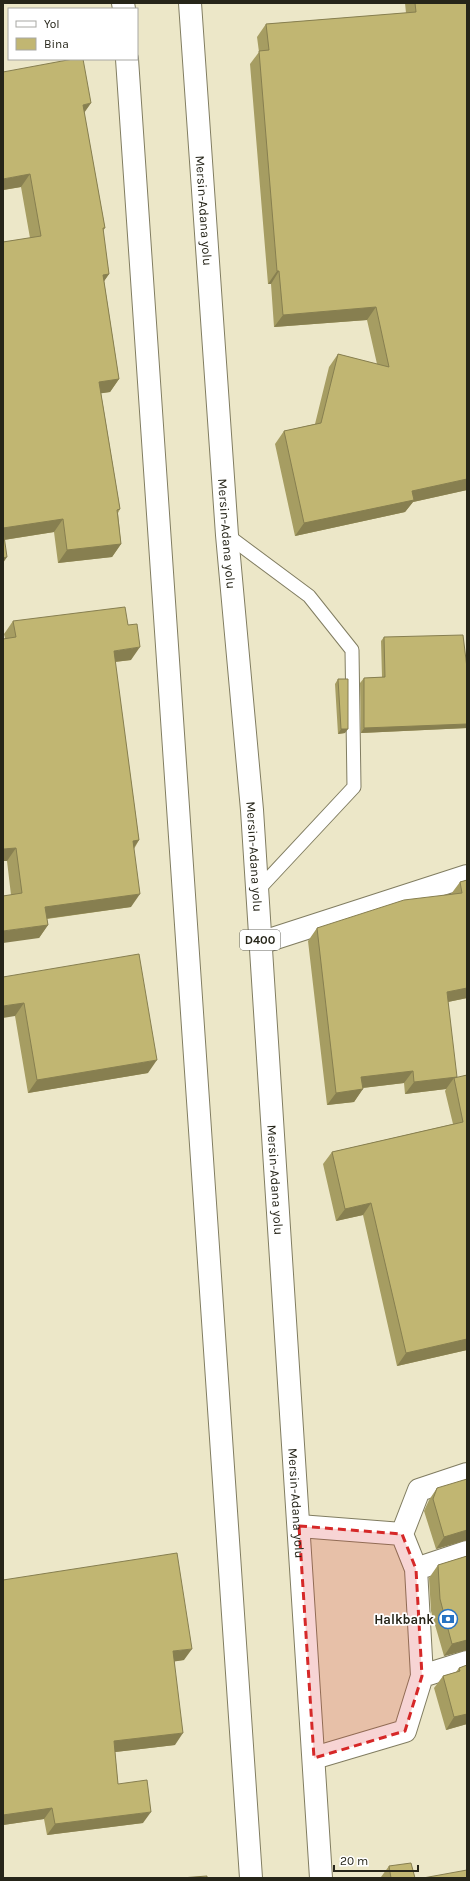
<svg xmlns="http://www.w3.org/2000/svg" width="470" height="1881" viewBox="0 0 470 1881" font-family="Karla,sans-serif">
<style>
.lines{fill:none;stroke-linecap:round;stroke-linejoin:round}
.lane-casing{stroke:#817d61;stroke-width:15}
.street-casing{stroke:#817d61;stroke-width:24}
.secondary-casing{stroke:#817d61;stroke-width:24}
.highway-casing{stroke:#817d61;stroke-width:24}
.lane{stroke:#fff;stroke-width:13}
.street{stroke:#fff;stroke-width:22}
.secondary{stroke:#fff;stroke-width:22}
.highway{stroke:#fff;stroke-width:22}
.wall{fill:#a69d62}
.shaded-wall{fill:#877f50}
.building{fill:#c1b672;stroke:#877f50}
.marked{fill:#d62828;fill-opacity:0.2;stroke:#d62828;stroke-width:3;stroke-dasharray:8 5;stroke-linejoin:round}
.labels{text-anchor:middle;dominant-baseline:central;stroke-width:3.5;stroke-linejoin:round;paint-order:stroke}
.shield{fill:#fff;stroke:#67665e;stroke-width:1}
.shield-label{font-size:12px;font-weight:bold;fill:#262519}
.street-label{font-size:13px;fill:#262519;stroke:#fff}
.poi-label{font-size:13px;font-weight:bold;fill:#262519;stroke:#fff;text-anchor:end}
</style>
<rect width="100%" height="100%" fill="#ece7c8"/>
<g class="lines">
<defs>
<path id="lane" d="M 227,535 L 309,596 L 352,650 L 354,787 L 257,891"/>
<path id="street" d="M 299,1526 L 402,1534 L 419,1490 L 467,1474
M 402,1534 L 416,1569 L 422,1676
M 416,1569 L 467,1552
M 314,1758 L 405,1731 L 422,1676 L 467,1662"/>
<path id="secondary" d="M 260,943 L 467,876"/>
<g id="highway">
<path d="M 123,3 L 124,9"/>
<path id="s1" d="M 190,3 L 227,535 L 252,810 L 321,1878"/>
<path d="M 127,59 L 251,1878"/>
</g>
</defs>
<use href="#lane" class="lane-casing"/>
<use href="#street" class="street-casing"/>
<use href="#secondary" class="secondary-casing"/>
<use href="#highway" class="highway-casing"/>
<use href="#lane" class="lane"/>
<use href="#street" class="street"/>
<use href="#secondary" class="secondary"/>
<use href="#highway" class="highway"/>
</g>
<path class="wall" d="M 405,3 L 467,3 L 467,490 L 413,502 L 405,512 L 295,536 L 275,444 L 284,431 L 315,424 L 329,367 L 338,354 L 377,364 L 367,320 L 274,327 L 271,284 L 268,284 L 250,64 L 259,52 L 257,37 L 266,24 L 406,13 Z
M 91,103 L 84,112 L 105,228 L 103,231 L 109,274 L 104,281 L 119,379 L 110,392 L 101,393 L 120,509 L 118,513 L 121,544 L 112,557 L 58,563 L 54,532 L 4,540 L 3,242 L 30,238 L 21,187 L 3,190 Z
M 13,621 L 131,660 L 115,662 L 139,840 L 134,849 L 131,907 L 47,919 L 48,925 L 39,938 L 11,895 L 7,861 L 5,638 L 4,634 Z
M 384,637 L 467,668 L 467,728 L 361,733 L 360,683 L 364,678 L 382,677 L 381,641 Z
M 338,679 L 345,733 L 338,734 L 335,684 Z
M 467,880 L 467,998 L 448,1002 L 456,1078 L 467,1075 L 467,1350 L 397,1366 L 363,1215 L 336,1221 L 323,1164 L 332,1152 L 453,1124 L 445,1091 L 446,1089 L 405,1094 L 404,1083 L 363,1088 L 354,1102 L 327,1105 L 308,941 L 317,928 L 451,894 L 460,882 Z
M 3,977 L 148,1073 L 28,1093 L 15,1016 Z
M 437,1488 L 467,1540 L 436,1549 L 424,1511 L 429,1500 Z
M 467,1556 L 467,1650 L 444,1656 L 431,1611 L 429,1578 L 438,1565 Z
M 3,1580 L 184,1660 L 175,1661 L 175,1745 L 115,1752 L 118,1784 L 143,1823 L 47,1835 L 44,1819 L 3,1825 Z
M 467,1665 L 467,1724 L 446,1730 L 434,1688 L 443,1676 L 456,1672 L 459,1668 Z
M 389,1866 L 415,1878 L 382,1878 L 381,1877 Z"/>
<path class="shaded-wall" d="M 91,103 L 82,116 L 83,105 Z
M 30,174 L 21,187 L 3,190 L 3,179 Z
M 277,271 L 279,271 L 271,284 L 268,284 Z
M 109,274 L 100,287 L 103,275 Z
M 376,307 L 367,320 L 274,327 L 283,315 Z
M 119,379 L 110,392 L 90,395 L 99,382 Z
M 467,479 L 467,490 L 413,502 L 405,512 L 295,536 L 304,523 L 412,491 Z
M 63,519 L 54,532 L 3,540 L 3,528 Z
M 121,544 L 112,557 L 58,563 L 67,550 Z
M 7,557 L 3,563 L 3,558 Z
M 140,647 L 131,660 L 105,663 L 114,651 Z
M 467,724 L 467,728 L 361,733 L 364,728 Z
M 341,729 L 348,729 L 345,733 L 338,734 Z
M 139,840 L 130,853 L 133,841 Z
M 16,848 L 7,861 L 3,861 L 3,849 Z
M 140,894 L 131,907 L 36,920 L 45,907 Z
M 48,925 L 39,938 L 3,943 L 3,931 Z
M 467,988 L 467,998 L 438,1004 L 447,992 Z
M 24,1003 L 15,1016 L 3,1018 L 3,1006 Z
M 157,1060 L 148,1073 L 28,1093 L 37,1080 Z
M 413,1071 L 404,1083 L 353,1089 L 361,1077 Z
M 457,1077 L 454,1081 L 454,1078 L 446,1089 L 405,1094 L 414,1082 Z
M 363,1089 L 354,1102 L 327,1105 L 336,1093 Z
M 371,1203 L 363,1215 L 336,1221 L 345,1209 Z
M 467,1339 L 467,1350 L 397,1366 L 406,1353 Z
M 467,1530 L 467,1540 L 436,1549 L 444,1537 Z
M 467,1640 L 467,1650 L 444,1656 L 452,1644 Z
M 192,1649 L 184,1660 L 165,1663 L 173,1651 Z
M 467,1714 L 467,1724 L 446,1730 L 454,1717 Z
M 183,1733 L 175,1745 L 107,1753 L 114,1741 Z
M 52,1808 L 44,1819 L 3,1825 L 3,1815 Z
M 151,1812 L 143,1823 L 47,1835 L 55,1824 Z"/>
<path class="building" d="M 415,3 L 467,3 L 467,479 L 412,491 L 414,500 L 304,523 L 284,431 L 321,423 L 338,354 L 389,367 L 376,307 L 283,315 L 279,271 L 277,271 L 259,51 L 269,50 L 266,24 L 416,12 Z
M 73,59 L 83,59 L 91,103 L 83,105 L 105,228 L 103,228 L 109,274 L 103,275 L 119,379 L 99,382 L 120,509 L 117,510 L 121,544 L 67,550 L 63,519 L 3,528 L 3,242 L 41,236 L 30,174 L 3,179 L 3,72 Z
M 3,529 L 7,557 L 3,558 Z
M 125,607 L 128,625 L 137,624 L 140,647 L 114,651 L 139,840 L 133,841 L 140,894 L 45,907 L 48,925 L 3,931 L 3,896 L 22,893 L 16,848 L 3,849 L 3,639 L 16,637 L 13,621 Z
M 463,635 L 467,668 L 467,724 L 364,728 L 364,678 L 385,677 L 384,637 Z
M 338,679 L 348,679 L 348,729 L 341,729 Z
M 467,880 L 467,988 L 447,992 L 457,1077 L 414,1082 L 413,1071 L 361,1077 L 363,1089 L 336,1093 L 317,928 L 404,900 L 462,893 L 460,882 Z
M 139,954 L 157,1060 L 37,1080 L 24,1003 L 3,1006 L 3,977 Z
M 467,1075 L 467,1339 L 406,1353 L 371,1203 L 345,1209 L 332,1152 L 463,1122 L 454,1078 Z
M 467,1479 L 467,1530 L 444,1537 L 433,1499 L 437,1488 Z
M 177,1553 L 192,1649 L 173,1651 L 183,1733 L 114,1741 L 118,1784 L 147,1780 L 151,1812 L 55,1824 L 52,1808 L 3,1815 L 3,1580 Z
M 467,1556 L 467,1640 L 452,1644 L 440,1599 L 438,1565 Z
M 467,1665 L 467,1714 L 454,1717 L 443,1676 L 460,1671 L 459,1668 Z
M 411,1863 L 415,1878 L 391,1878 L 389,1866 Z
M 467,1870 L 467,1878 L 423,1878 Z
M 207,1876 L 207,1878 L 181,1878 Z"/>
<path class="marked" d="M 299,1526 L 402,1534 L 416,1569 L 422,1676 L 405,1731 L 314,1758 Z"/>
<defs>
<symbol id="bank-ring" viewBox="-11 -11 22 22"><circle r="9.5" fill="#fff" stroke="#2773c3" stroke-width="1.5"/><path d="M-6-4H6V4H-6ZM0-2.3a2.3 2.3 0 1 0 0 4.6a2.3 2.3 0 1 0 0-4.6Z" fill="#2773c3"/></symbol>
</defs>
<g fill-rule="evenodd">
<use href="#bank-ring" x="437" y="1608" width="22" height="22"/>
</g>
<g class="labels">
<rect class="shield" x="240" y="930" width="40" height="20" rx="3"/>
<g class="shield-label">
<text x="260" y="940">D400</text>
</g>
<g class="street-label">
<text stroke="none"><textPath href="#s1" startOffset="208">Mersin-Adana yolu</textPath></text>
<text stroke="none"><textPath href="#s1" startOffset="532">Mersin-Adana yolu</textPath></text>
<text stroke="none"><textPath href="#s1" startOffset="856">Mersin-Adana yolu</textPath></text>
<text stroke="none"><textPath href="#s1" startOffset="1180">Mersin-Adana yolu</textPath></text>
<text stroke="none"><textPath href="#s1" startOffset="1504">Mersin-Adana yolu</textPath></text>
</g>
<g class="poi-label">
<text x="434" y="1619">Halkbank</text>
</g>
</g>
<rect width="470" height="1881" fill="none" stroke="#262519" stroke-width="8"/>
<rect x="8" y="8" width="130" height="52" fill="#ffffff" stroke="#a8a8a3"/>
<rect x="16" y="21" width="20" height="6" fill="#ffffff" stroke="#a8a8a3"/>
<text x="44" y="28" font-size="12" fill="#262519">Yol</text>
<rect x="16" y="38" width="20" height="12" fill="#c1b672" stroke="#a8a8a3"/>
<text x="44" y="48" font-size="12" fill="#262519">Bina</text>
<path d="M334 1865v6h84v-6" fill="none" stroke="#262519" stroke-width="2"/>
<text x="340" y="1865" font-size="12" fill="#262519" stroke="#ffffff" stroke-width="3" paint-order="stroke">20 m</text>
</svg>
